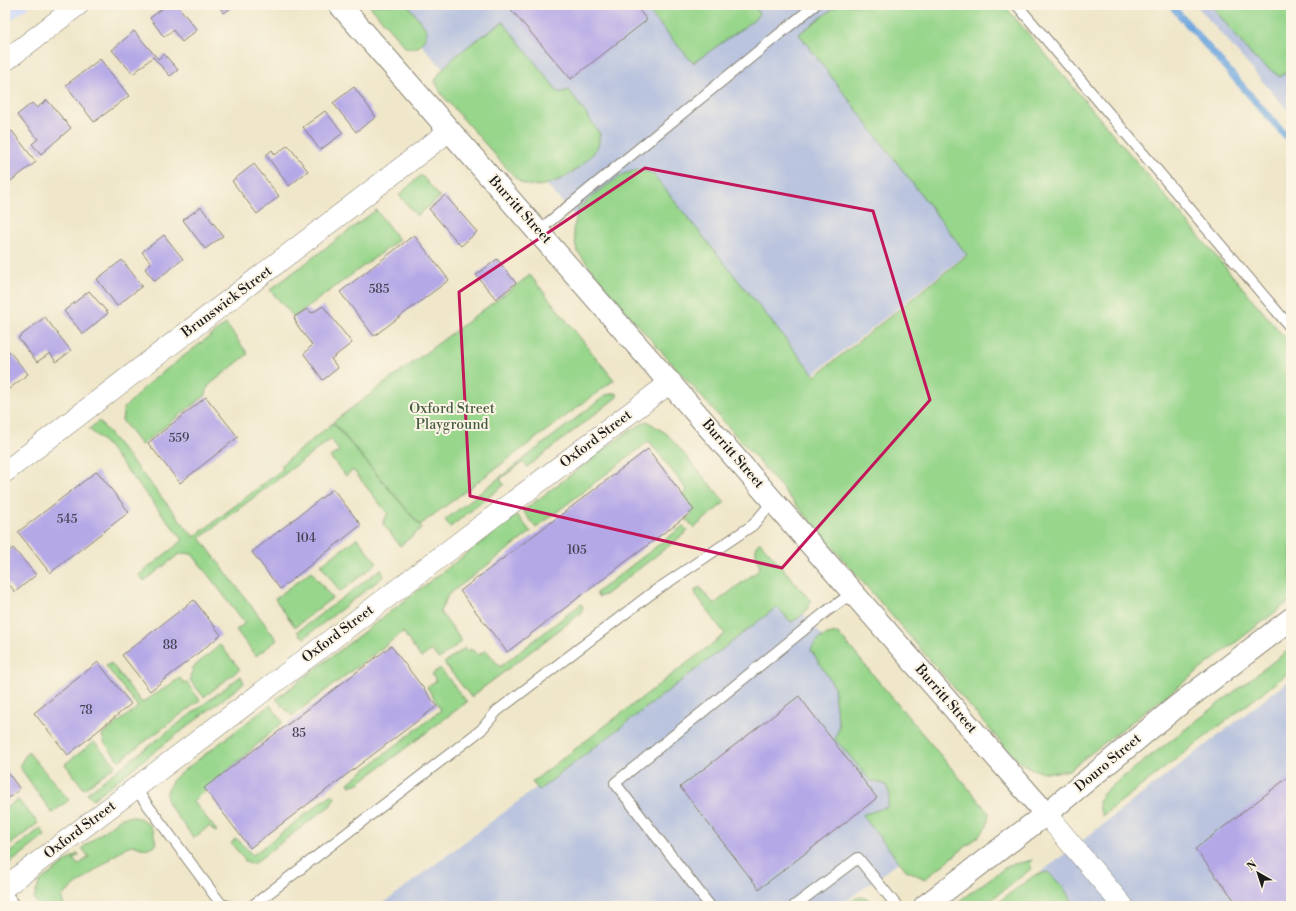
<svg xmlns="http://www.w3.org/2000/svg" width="1296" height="911" viewBox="0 0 1296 911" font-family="'Libre Bodoni',serif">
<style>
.built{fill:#d0daf9}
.industrial{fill:#bac4de}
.green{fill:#98d68c;stroke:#5a7954}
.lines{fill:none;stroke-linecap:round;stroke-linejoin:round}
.stream{stroke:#6fa7de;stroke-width:7}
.building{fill:#b5a8e7}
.service-casing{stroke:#868273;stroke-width:12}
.minor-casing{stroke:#868273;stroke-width:22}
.tertiary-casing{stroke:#868273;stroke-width:24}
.service{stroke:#fff;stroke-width:10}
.minor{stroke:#fff;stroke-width:21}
.tertiary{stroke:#fff;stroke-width:22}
.marked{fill:none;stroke:#c2185b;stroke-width:3;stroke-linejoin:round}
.labels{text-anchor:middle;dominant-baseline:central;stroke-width:4;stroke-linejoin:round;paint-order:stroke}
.number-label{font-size:12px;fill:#423f4f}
.street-label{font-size:14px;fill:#1c1c1c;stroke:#fcf5e5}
.park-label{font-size:14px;fill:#475d43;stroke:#fcf5e5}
</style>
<rect width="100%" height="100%" fill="#fcf5e5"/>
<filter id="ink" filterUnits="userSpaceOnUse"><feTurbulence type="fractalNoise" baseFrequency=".025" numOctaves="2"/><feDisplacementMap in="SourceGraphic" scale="8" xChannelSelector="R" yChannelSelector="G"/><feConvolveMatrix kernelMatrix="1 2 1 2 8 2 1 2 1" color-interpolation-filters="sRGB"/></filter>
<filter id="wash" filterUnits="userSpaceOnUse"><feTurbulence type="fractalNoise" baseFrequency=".012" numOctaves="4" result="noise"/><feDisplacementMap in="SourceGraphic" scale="16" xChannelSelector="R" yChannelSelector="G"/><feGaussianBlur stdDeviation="0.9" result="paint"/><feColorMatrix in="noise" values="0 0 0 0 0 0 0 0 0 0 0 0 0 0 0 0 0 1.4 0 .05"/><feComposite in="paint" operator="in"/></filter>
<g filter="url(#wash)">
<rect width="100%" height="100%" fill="#f0e7ca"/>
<path class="built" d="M 5,5 L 31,5 L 5,25 Z"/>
<path class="industrial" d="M 386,5 L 944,5 L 1076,168 L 756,419 Z
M 1196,5 L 1291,5 L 1291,114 Z
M 789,596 L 967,810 L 840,906 L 380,906 Z
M 1291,679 L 1291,906 L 996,906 L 1031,880 Z"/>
<path class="green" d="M 369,5 L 408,5 L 427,30 C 425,43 420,50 406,48 Z
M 643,5 L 755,5 L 759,14 L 753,21 L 693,63 Z
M 838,5 L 1004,5 L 1291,345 L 1291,600 L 1069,770 C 1044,776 1029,771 1011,754 L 755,457 L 622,307 L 577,251 L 573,230 L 579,208 L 597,192 L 624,174 L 640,169 L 653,174 L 815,376 L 967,255 L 799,34 Z
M 1211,5 L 1291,5 L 1291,68 L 1280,77 L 1253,57 Z
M 503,22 L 559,93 L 569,90 L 600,134 C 599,137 599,143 598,146 C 587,167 546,195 522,183 C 518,181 514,176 511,173 L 442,95 L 435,81 C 444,60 484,35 503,22 Z
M 421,175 L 440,197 L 417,216 L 399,195 Z
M 376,210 L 399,240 L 294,317 L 270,290 Z
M 530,275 L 614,380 L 420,525 L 333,422 Z
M 226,324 L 248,354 L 208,386 L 206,395 L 141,445 L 122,420 L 124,408 L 151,381 Z
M 617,393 L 617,397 L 527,467 L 523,462 L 500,479 L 504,485 L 450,527 L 445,520 L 606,395 Z
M 99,421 L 194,537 L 283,469 L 281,465 L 333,423 L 422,528 L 400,546 L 383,524 L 384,519 L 388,514 L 353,470 L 346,476 L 330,457 L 339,451 L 331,439 L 200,538 L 277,640 L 256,656 L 236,630 L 245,623 L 192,554 L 184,553 L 178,555 L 144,581 L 139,575 L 183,540 L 106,444 L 89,429 Z
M 647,421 L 667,434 L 725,502 L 694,528 L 686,519 L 692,515 L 680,497 L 687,490 L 649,441 L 536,528 L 523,511 L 626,433 Z
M 517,515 L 531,532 L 448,595 L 440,612 L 462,641 L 439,659 L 431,650 L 421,658 L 403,632 L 292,716 L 276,699 Z
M 683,526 L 688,531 L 605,595 L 598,597 L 596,593 Z
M 357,538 L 377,563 L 340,592 L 321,565 Z
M 760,542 L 811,601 C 807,611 801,618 791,622 L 777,607 L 539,790 L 532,782 L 725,634 L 696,595 L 695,590 L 700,587 L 701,589 L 714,604 L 756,572 L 760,567 L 756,555 L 756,546 Z
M 381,569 L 384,576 L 304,638 L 297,632 Z
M 311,571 L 332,598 L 295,627 L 275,599 Z
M 581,604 L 583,607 L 580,614 L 471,697 L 444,663 L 465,648 L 468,651 L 471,649 L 478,655 L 486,650 L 500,667 Z
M 838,633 L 989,813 L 987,826 L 978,837 L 925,879 L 906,870 L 862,815 L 887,807 L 890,795 L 886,785 L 870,780 L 835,739 L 839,726 L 835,702 L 834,686 L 811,650 C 817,637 825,635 838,633 Z
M 220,645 L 240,669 L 204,697 L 189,679 L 191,677 L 190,675 L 193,671 L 191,669 Z
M 1291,648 L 1291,671 L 1102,816 C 1094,795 1104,794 1118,781 Z
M 111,663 L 142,703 L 180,678 L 184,683 L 186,682 L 200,700 L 119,761 L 104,742 L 102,735 L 138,707 L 106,666 Z
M 440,668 L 467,702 L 359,783 L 350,786 L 348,783 L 441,710 L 427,687 L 436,681 L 432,674 Z
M 241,676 L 244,683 L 93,799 L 87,793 Z
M 270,705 L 283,722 L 193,801 L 217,831 L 215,832 L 209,826 L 194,838 L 168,804 C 164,793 169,787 174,778 Z
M 94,742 L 116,765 L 84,789 L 65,764 Z
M 28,752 L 69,800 L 52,813 L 19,766 Z
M 332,794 L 335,797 L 331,805 L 253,864 L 247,863 L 231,843 L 236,838 L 253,855 Z
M 18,800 L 38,823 L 5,849 L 5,808 Z
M 132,816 C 149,820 154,828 156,845 C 143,851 143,848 132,845 L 126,847 L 63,895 L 62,901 L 65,906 L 38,906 L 34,898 L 40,881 L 78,853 L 79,855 L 73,859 L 78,865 L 89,857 L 82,848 L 121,818 Z
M 41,828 L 45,836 L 5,867 L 5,856 Z
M 1033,860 L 1030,864 L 1032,868 L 983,906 L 952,906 L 1009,865 Z
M 1048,872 L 1062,886 L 1076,906 L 993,906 L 1035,875 Z
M 861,897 L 869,900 L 872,906 L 845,906 L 856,898 Z"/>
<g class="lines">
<path class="stream" d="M 1171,5 L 1291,142"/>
</g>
<g id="blocks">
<path class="building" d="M 167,5 L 177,5 L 197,30 L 182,42 L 173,30 L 164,37 L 150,18 Z
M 218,5 L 235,5 L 224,13 Z
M 507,5 L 635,5 L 647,20 L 571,79 Z
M 134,31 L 158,59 L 164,54 L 178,70 L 170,76 L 153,57 L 133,74 L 112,50 Z
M 100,59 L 129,96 L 94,122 L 66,85 Z
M 354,87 L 376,117 L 356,132 L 333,103 Z
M 47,100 L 71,128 L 41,154 L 32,144 L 38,139 L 17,115 L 32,103 L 37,108 Z
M 325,111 L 343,133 L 320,150 L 303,127 Z
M 12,131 L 36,162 L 11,181 L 5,173 L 5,136 Z
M 288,145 L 308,171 L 289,186 L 266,155 L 272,150 L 275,155 Z
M 254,164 L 279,196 L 257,214 L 232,181 Z
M 445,195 L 477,232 L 461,246 L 429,209 Z
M 201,207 L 223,236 L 205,249 L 183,220 Z
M 164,235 L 183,259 L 155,281 L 145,269 L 151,263 L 142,252 Z
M 414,235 L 449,280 L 374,336 L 340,292 Z
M 497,259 L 516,283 L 496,299 L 476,275 Z
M 122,260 L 142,286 L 117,306 L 97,279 Z
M 89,291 L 108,313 L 83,334 L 64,311 Z
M 323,306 L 352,343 L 331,359 L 338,368 L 323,380 L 304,354 L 312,345 L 297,325 L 294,317 L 307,309 L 312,313 Z
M 45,317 L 71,351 L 56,362 L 50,353 L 37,362 L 18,338 Z
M 8,350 L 28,374 L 5,392 L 5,352 Z
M 206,397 L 238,437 L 180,483 L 148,443 Z
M 648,449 L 694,510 L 507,652 L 460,591 Z
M 97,471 L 129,512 L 50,573 L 18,532 Z
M 333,489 L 361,525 L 280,589 L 252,552 Z
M 13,548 L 36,575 L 15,592 L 5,579 L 5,554 Z
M 194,600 L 221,635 L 150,691 L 122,655 Z
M 391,646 L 437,706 L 250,848 L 204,788 Z
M 98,662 L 131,704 L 68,755 L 34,713 Z
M 799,696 L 877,798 L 759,889 L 680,787 Z
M 5,769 L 20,789 L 5,801 Z
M 1291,775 L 1291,906 L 1239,906 L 1195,849 Z"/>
</g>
</g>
<g filter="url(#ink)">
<use href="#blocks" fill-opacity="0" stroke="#868273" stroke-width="1"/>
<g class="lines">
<defs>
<path id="service" d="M 1017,5 L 1291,328
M 538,231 L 815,5
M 135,788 L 221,904 L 229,906
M 5,892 L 16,906
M 252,906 L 481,730 L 497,711 L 652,593 L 753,525 L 773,501
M 710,906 L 615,783 L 827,611 L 854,592
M 794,906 L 858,858 L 897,906"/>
<path id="minor" d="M 5,61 L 78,5
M 5,472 L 449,131
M 1046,814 L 1123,906
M 5,887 L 671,382"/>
<path id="tertiary" d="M 340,5 L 1046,814
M 925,906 L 1046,814 L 1176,707 L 1291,619"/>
</defs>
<use href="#service" class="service-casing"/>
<use href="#minor" class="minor-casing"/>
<use href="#tertiary" class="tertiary-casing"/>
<use href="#service" class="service"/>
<use href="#minor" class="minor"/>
<use href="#tertiary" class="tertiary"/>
</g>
</g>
<path class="marked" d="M 645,168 L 873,211 L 930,400 L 782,568 L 470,496 L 459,292 Z"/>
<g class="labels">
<g class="number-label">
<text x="379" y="289">585</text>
<text x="179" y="438">559</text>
<text x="67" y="519">545</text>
<text x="306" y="538">104</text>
<text x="577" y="550">105</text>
<text x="170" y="645">88</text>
<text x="86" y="710">78</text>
<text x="299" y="733">85</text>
</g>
<g class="street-label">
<text transform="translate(520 210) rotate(48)">Burritt Street</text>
<text transform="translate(227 302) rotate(-37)">Brunswick Street</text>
<text transform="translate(596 439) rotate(-37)">Oxford Street</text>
<text transform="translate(733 454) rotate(49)">Burritt Street</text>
<text transform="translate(338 634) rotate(-37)">Oxford Street</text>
<text transform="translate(946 699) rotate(49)">Burritt Street</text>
<text transform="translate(1108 763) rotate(-40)">Douro Street</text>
<text transform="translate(80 830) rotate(-37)">Oxford Street</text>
</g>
<g class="park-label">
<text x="452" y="409">Oxford Street<tspan x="452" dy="16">Playground</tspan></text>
</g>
</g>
<rect width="1296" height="911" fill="none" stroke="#fcf5e5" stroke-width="20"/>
<g transform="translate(1258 873) rotate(321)" stroke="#fcf5e5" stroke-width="3" paint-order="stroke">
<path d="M0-3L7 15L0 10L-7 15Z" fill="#1c1c1c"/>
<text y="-6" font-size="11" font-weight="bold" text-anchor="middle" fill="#1c1c1c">N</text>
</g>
</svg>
